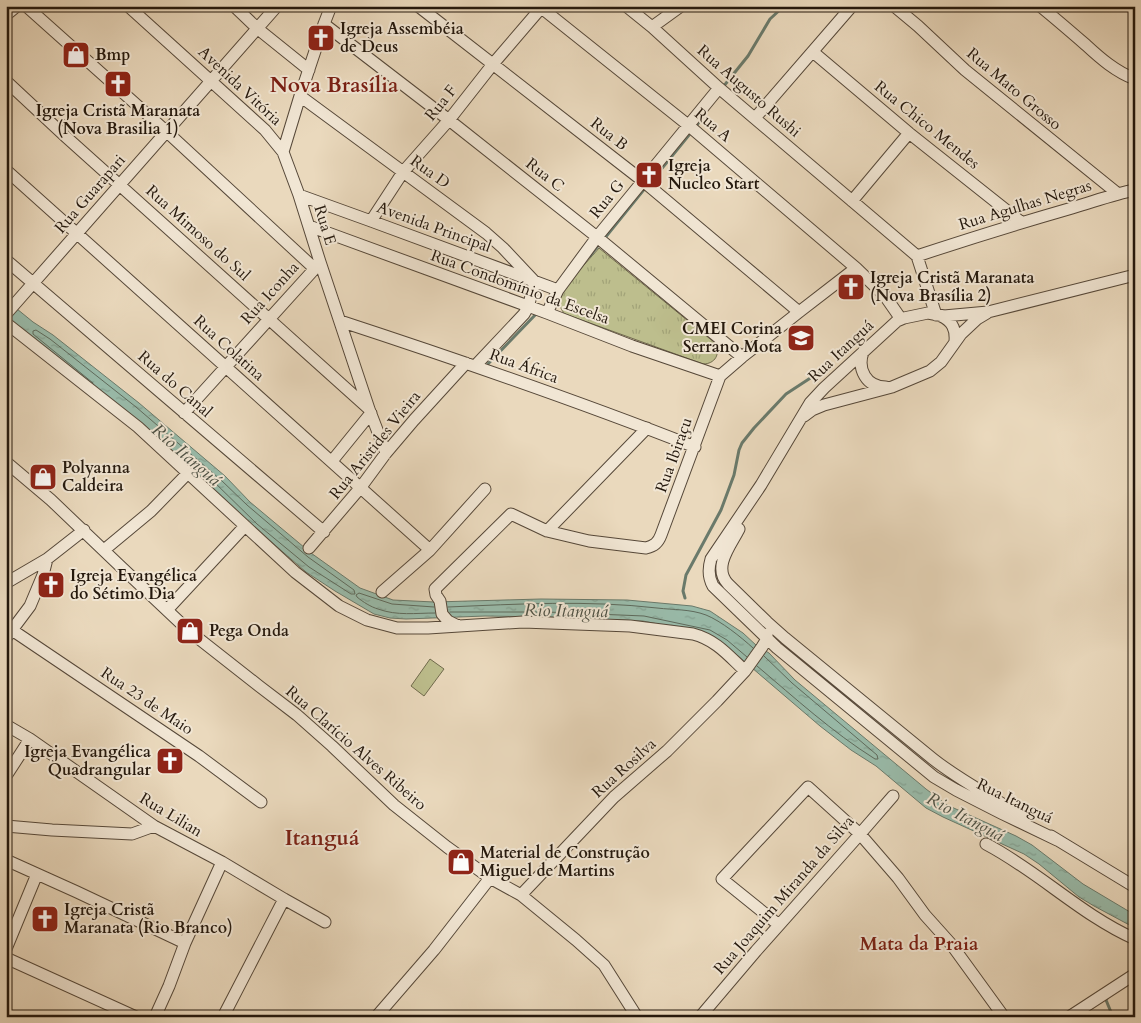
<svg xmlns="http://www.w3.org/2000/svg" width="1141" height="1023" viewBox="0 0 1141 1023" font-family="Cardo,serif">
<style>
.green{fill:#bdbe8d;stroke:#706b4d}
.park{fill:url(#park-tufts);stroke:#706b4d}
.water{fill:url(#water-ripples);stroke:#6a7a6b}
.lines{fill:none;stroke-linecap:round;stroke-linejoin:round}
.shore{stroke:#5e6a5c;stroke-width:1}
.stream{stroke:#6a7a6b;stroke-width:3}
.minor-casing{stroke:#564839;stroke-width:13}
.minor{stroke:#f1e6d4;stroke-width:11}
.labels{text-anchor:middle;dominant-baseline:central;stroke-width:4;stroke-linejoin:round;paint-order:stroke}
.poi-label{font-size:16px;font-weight:bold;fill:#24180d;stroke:#f1e6d4;text-anchor:start}
.street-label{font-size:16px;fill:#24180d;stroke:#f1e6d4}
.water-label{font-size:18px;font-style:italic;fill:#4d5144;stroke:#f1e6d4}
.quarter-label{font-size:19px;font-weight:bold;fill:#7a1f14;stroke:#f1e6d4}
.district-label{font-size:21px;font-weight:bold;fill:#7a1f14;stroke:#f1e6d4}
</style>
<defs>
<pattern id="park-tufts" width="24" height="20" patternUnits="userSpaceOnUse" patternTransform="scale(1.25)"><rect width="24" height="20" fill="#bdbe8d"/><path d="M3 7l-1-3M5 7V3M7 7l1-3M15 17l-1-3M17 17v-4M19 17l1-3" fill="none" stroke="#a2a378"/></pattern>
<pattern id="water-ripples" width="26" height="14" patternUnits="userSpaceOnUse" patternTransform="scale(1.25)"><rect width="26" height="14" fill="#9ba"/><path d="M2 4q2-2 4 0t4 0M15 11q2-2 4 0t4 0" fill="none" stroke="#84a091"/></pattern>
</defs>
<rect width="100%" height="100%" fill="#ead9bd"/>
<filter id="stains"><feTurbulence type="fractalNoise" baseFrequency=".004" numOctaves="4"/><feColorMatrix values="0 0 0 0 .2 0 0 0 0 .09 0 0 0 0 .02 0 0 0 .5 -.17"/></filter>
<radialGradient id="worn" r=".72"><stop offset=".6" stop-color="#630" stop-opacity="0"/><stop offset="1" stop-color="#630" stop-opacity=".3"/></radialGradient>
<path class="green" d="M 430,659 L 444,669 L 424,696 L 411,686 Z"/>
<path class="park" d="M 599,248 L 715,343 C 721,354 715,364 703,364 L 565,314 C 561,310 559,305 560,299 C 562,287 590,259 599,248 Z"/>
<path class="water" d="M 6,300 L 33,322 L 53,335 L 139,403 L 225,476 L 250,502 L 311,553 L 360,588 L 393,600 L 434,602 L 541,599 L 627,600 L 692,606 L 710,611 L 743,633 L 757,646 L 769,653 L 795,680 L 926,789 L 947,805 L 1016,836 L 1032,845 L 1083,884 L 1135,915 L 1135,928 L 1094,906 L 1079,897 L 1039,864 L 1024,854 L 943,817 L 926,808 L 876,766 L 851,750 L 820,726 L 724,644 L 708,634 L 643,621 L 547,617 L 485,616 L 406,619 L 390,618 L 374,614 L 335,591 L 306,572 L 254,527 L 207,483 L 184,467 L 6,321 Z"/>
<g class="lines">
<path class="shore" d="M 93,383 L 33,334 L 33,331 L 36,330 L 50,339 L 136,407 L 221,480 L 247,505 L 308,557 L 354,590 L 355,594 L 351,594 L 309,567 L 257,524 L 211,479 L 186,462
M 434,607 L 392,604 L 359,593 L 356,595 L 357,597 C 363,602 371,607 378,609 C 397,616 416,613 435,613
M 448,607 C 518,604 588,600 657,608 C 674,610 690,609 706,615 C 721,621 741,637 753,648
M 450,612 L 547,612 L 644,616 L 710,630 L 727,640 L 747,657
M 757,666 C 795,698 832,732 875,759 L 878,759 L 877,755 L 792,683 L 764,656"/>
<path class="stream" d="M 723,87 L 748,56 L 770,19 L 784,6
M 695,128 L 704,115
M 650,183 L 689,135
M 604,239 L 646,187
M 590,256 L 600,243
M 485,367 L 538,312
M 685,598 L 683,591 L 686,575 L 721,510 L 734,475 L 739,450 L 742,443 L 754,428 L 786,394 L 815,375 L 828,370
M 1108,997 L 1106,1000 L 1113,1017"/>
<defs>
<path id="minor" d="M 26,6 L 167,132 L 314,268
M 128,6 L 265,130 L 283,152
M 234,6 L 258,29 L 309,70
M 331,6 L 324,24 L 300,96 L 283,152 L 299,195 L 320,262 L 369,409 L 386,453
M 418,6 L 643,181 L 799,312
M 539,6 L 688,125 L 856,268 L 885,296 L 901,319
M 626,6 L 652,27 L 719,88 L 917,256 C 968,239 1020,223 1072,208 C 1093,202 1113,194 1135,190
M 894,6 L 918,26 L 965,70 L 1117,193
M 1040,6 C 1056,19 1071,32 1086,45 C 1100,58 1116,72 1135,79
M 6,15 L 17,6
M 324,24 L 449,120 L 597,237 L 742,357
M 652,27 L 681,6
M 813,52 L 909,133 L 1021,222
M 6,81 L 65,136 L 369,409
M 300,96 L 486,233 L 503,248 L 535,282 L 528,307 L 524,314 L 475,366
M 755,118 L 852,6
M 6,170 L 430,550
M 299,195 L 371,221 L 558,290
M 852,201 L 909,133
M 371,221 L 403,172 L 449,120 L 493,64 L 541,8
M 309,226 L 547,313 L 632,346 L 720,376
M 917,256 L 936,315
M 6,260 L 324,532
M 547,313 L 558,290 L 597,237 L 719,88
M 6,314 L 277,6
M 941,316 C 952,321 956,329 955,341
M 340,321 C 459,360 578,401 695,447
M 6,323 L 138,427 L 295,572 L 339,606 L 367,620 L 397,628 L 428,628 L 523,622 L 630,626 L 693,634 C 716,640 728,655 745,671
M 863,352 C 857,369 866,387 886,387
M 184,413 L 319,264
M 804,416 L 812,410 L 824,405 L 892,387 L 930,371 L 941,362 L 961,334 L 977,319 L 987,313
M 332,461 L 371,413
M 6,462 L 51,500 L 119,565 L 189,631 L 259,686 L 297,715 L 332,746 L 394,805 L 447,847 L 490,878 L 521,895 L 576,940 L 604,965 L 637,1017
M 739,529 C 731,545 712,567 728,584 L 767,622 L 785,638 L 933,759 C 962,782 995,798 1026,819
M 547,531 L 647,428
M 309,548 L 361,487 L 386,453 L 414,420 L 466,363
M 104,550 L 151,511 L 188,473
M 6,583 L 47,559 L 84,530
M 382,592 L 430,550 L 485,489
M 167,610 L 245,526
M 458,626 L 448,621 L 442,614 L 440,601 L 436,595 L 435,589 L 511,514 L 547,531 L 589,541 L 646,548 C 654,546 658,543 661,535 L 720,376 L 742,357 L 799,312 L 856,268
M 12,630 L 199,756 L 261,802
M 6,638 L 30,606 L 43,575 L 47,559
M 6,725 L 30,739 L 154,826 L 222,862 L 284,899 L 325,922
M 6,776 L 30,739
M 6,826 L 52,830 L 132,834 L 154,826
M 1051,836 L 1135,887
M 1057,840 L 1003,814 L 956,790 L 934,777 L 777,648 L 713,586 C 708,577 708,569 711,559 L 761,485 L 810,403 L 824,388 L 897,321 L 904,318 L 928,313 L 944,316 L 988,312 L 1135,275
M 986,844 C 1038,871 1081,915 1135,939
M 6,860 L 77,892 L 185,943
M 521,895 L 614,797 L 667,751 L 717,701 L 745,671 L 762,647 L 767,639 L 767,634
M 779,925 L 722,879 L 808,787 L 860,834 L 898,878 L 925,915 L 951,944 L 1004,1017
M 6,949 L 37,874
M 6,958 L 136,1017
M 155,1017 L 169,986 L 185,943 L 222,862
M 223,1017 L 284,899
M 376,1017 L 434,950 L 490,878
M 700,1017 L 756,951 L 860,834 L 893,796
M 1069,1017 L 1135,974"/>
</defs>
<use href="#minor" class="minor-casing"/>
<use href="#minor" class="minor"/>
</g>
<defs>
<symbol id="church-square" viewBox="-11 -11 22 22"><rect x="-9" y="-9" width="18" height="18" rx="4" fill="#8f2418" stroke="#f1e6d4"/><path d="M-1.2-6h2.4v3.5h3.3v2.4h-3.3V6h-2.4V-.1h-3.3v-2.4h3.3Z" fill="#fff"/></symbol>
<symbol id="shop-square" viewBox="-11 -11 22 22"><rect x="-9" y="-9" width="18" height="18" rx="4" fill="#8f2418" stroke="#f1e6d4"/><path d="M-5-2.5h2.3a2.7 3.5 0 0 1 5.4 0H5L5.5 6h-11ZM-1.5-2.5h3a1.5 2.3 0 0 0-3 0Z" fill="#fff"/></symbol>
<symbol id="school-square" viewBox="-11 -11 22 22"><rect x="-9" y="-9" width="18" height="18" rx="4" fill="#8f2418" stroke="#f1e6d4"/><path d="M0-5L7-2L0 1L-7-2ZM-4 1L0 2.5L4 1V4Q0 6-4 4Z" fill="#fff"/></symbol>
</defs>
<g fill-rule="evenodd">
<use href="#church-square" x="305" y="22" width="32" height="32"/>
<use href="#shop-square" x="60" y="39" width="32" height="32"/>
<use href="#church-square" x="102" y="68" width="32" height="32"/>
<use href="#church-square" x="633" y="159" width="32" height="32"/>
<use href="#church-square" x="835" y="271" width="32" height="32"/>
<use href="#school-square" x="785" y="322" width="32" height="32"/>
<use href="#shop-square" x="27" y="461" width="32" height="32"/>
<use href="#church-square" x="35" y="569" width="32" height="32"/>
<use href="#shop-square" x="174" y="615" width="32" height="32"/>
<use href="#church-square" x="154" y="745" width="32" height="32"/>
<use href="#shop-square" x="445" y="846" width="32" height="32"/>
<use href="#church-square" x="29" y="903" width="32" height="32"/>
</g>
<g class="labels">
<g class="poi-label">
<text x="340" y="29">Igreja Assembéia<tspan x="340" dy="18">de Deus</tspan></text>
<text x="95" y="55">Bmp</text>
<text x="118" y="111" text-anchor="middle">Igreja Cristã Maranata<tspan x="118" dy="18">(Nova Brasilia 1)</tspan></text>
<text x="668" y="166">Igreja<tspan x="668" dy="18">Nucleo Start</tspan></text>
<text x="870" y="278">Igreja Cristã Maranata<tspan x="870" dy="18">(Nova Brasília 2)</tspan></text>
<text x="782" y="329" text-anchor="end">CMEI Corina<tspan x="782" dy="18">Serrano Mota</tspan></text>
<text x="62" y="468">Polyanna<tspan x="62" dy="18">Caldeira</tspan></text>
<text x="70" y="576">Igreja Evangélica<tspan x="70" dy="18">do Sétimo Dia</tspan></text>
<text x="209" y="631">Pega Onda</text>
<text x="151" y="752" text-anchor="end">Igreja Evangélica<tspan x="151" dy="18">Quadrangular</tspan></text>
<text x="480" y="853">Material de Construção<tspan x="480" dy="18">Miguel de Martins</tspan></text>
<text x="64" y="910">Igreja Cristã<tspan x="64" dy="18">Maranata (Rio Branco)</tspan></text>
</g>
<g class="street-label">
<text transform="translate(240 86) rotate(43)">Avenida Vitória</text>
<text transform="translate(1014 89) rotate(40)">Rua Mato Grosso</text>
<text transform="translate(749 91) rotate(41)">Rua Augusto Rushi</text>
<text transform="translate(441 103) rotate(-51)">Rua F</text>
<text transform="translate(713 125) rotate(40)">Rua A</text>
<text transform="translate(927 125) rotate(39)">Rua Chico Mendes</text>
<text transform="translate(609 134) rotate(38)">Rua B</text>
<text transform="translate(430 172) rotate(36)">Rua D</text>
<text transform="translate(545 175) rotate(38)">Rua C</text>
<text transform="translate(90 194) rotate(-49)">Rua Guarapari</text>
<text transform="translate(607 199) rotate(-51)">Rua G</text>
<text transform="translate(1025 205) rotate(-17)">Rua Agulhas Negras</text>
<text transform="translate(325 225) rotate(73)">Rua E</text>
<text transform="translate(434 227) rotate(20)">Avenida Principal</text>
<text transform="translate(198 233) rotate(42)">Rua Mimoso do Sul</text>
<text transform="translate(520 287) rotate(20)">Rua Condomínio da Escelsa</text>
<text transform="translate(270 293) rotate(-48)">Rua Iconha</text>
<text transform="translate(229 348) rotate(42)">Rua Colatina</text>
<text transform="translate(841 351) rotate(-43)">Rua Itanguá</text>
<text transform="translate(524 366) rotate(20)">Rua África</text>
<text transform="translate(175 384) rotate(41)">Rua do Canal</text>
<text transform="translate(375 445) rotate(-51)">Rua Aristides Vieira</text>
<text transform="translate(674 455) rotate(-70)">Rua Ibiraçu</text>
<text transform="translate(147 701) rotate(34)">Rua 23 de Maio</text>
<text transform="translate(356 748) rotate(41)">Rua Clarício Alves Ribeiro</text>
<text transform="translate(624 768) rotate(-42)">Rua Rosilva</text>
<text transform="translate(1015 801) rotate(26)">Rua Itanguá</text>
<text transform="translate(171 815) rotate(31)">Rua Lilian</text>
<text transform="translate(784 895) rotate(-49)">Rua Joaquim Miranda da Silva</text>
</g>
<g class="water-label">
<text transform="translate(186 455) rotate(41)">Rio Itanguá</text>
<text transform="translate(566 611) rotate(1)">Rio Itanguá</text>
<text transform="translate(965 817) rotate(28)">Rio Itanguá</text>
</g>
<g class="quarter-label">
<text x="919" y="944">Mata da Praia</text>
</g>
<g class="district-label">
<text x="334" y="85">Nova Brasília</text>
<text x="322" y="838">Itanguá</text>
</g>
</g>
<rect width="1141" height="1023" fill="none" stroke="#ead9bd" stroke-width="25"/>
<rect x="8" y="8" width="1126" height="1008" fill="none" stroke="#24180d" stroke-width="2.5"/>
<rect x="12" y="12" width="1116" height="998" fill="none" stroke="#24180d"/>
<rect width="100%" height="100%" filter="url(#stains)"/>
<rect width="100%" height="100%" fill="url(#worn)"/>
</svg>
